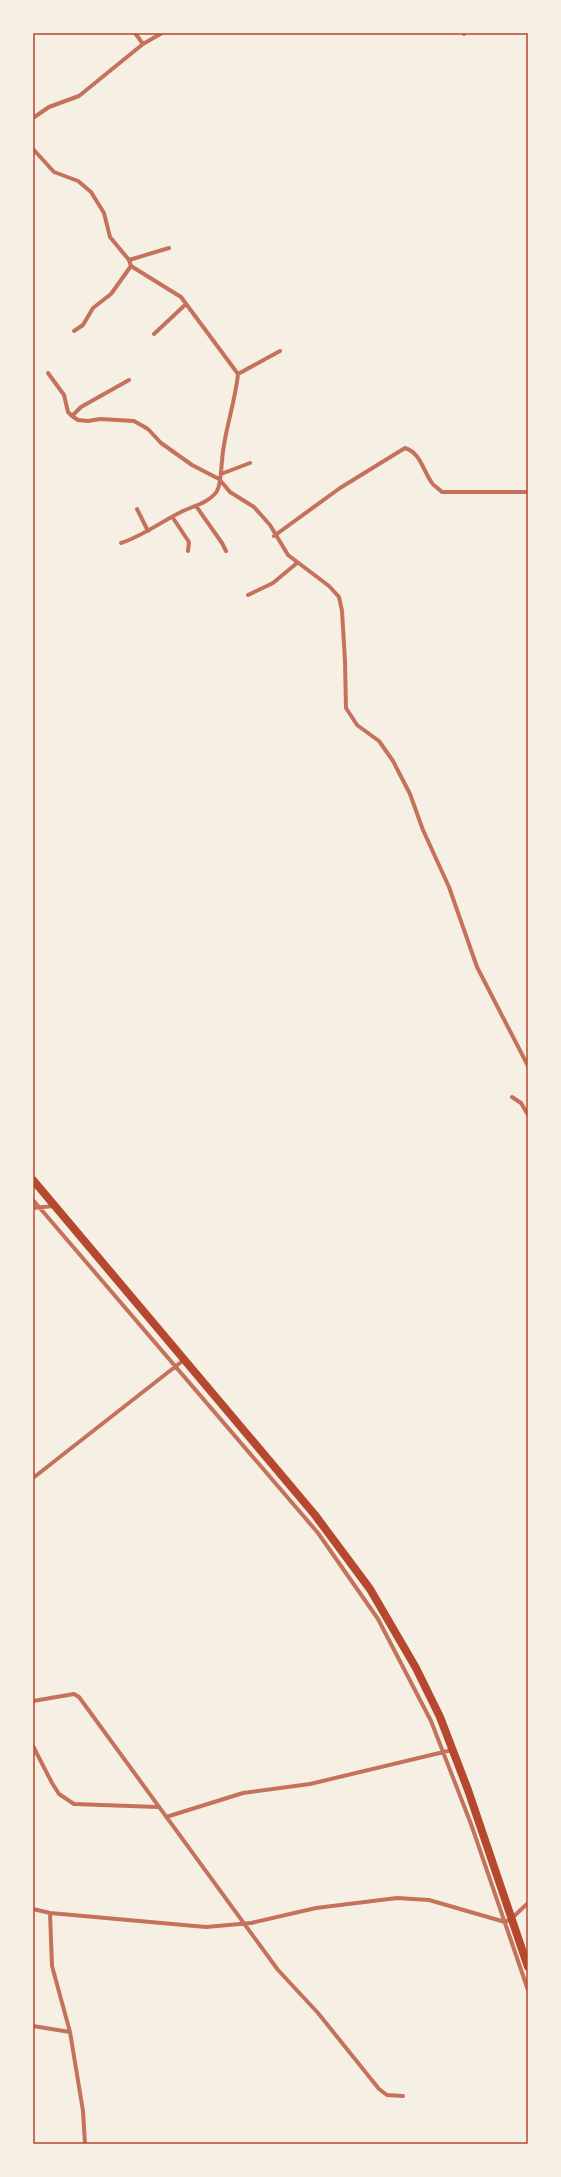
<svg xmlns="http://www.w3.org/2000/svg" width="561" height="2177" viewBox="0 0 561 2177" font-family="Inter,sans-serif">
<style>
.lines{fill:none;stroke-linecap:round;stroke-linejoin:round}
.minor{stroke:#c5725c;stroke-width:4}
.trunk{stroke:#b5482f;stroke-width:8}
.neatline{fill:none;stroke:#b5482f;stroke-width:1.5}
</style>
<rect width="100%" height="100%" fill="#f6efe4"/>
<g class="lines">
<path class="minor" d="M 135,33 L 143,44
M 464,33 L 464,34
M 33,118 L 49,107 L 79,96 L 143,44 L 162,33
M 33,149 L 54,172 L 78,181 L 91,192 L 104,213 L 110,237 L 129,260
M 74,331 L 83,325 L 93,308 L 111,294 L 131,266
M 154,334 L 186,304
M 48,373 L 64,395 L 68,412 L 72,416 L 81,407 L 129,380
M 238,374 L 280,351
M 72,416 L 78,420 L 88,421 L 100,419 L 134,421 L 148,429 L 161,443 L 192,465 L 219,479 L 230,492 L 254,507 L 270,525 L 288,555 L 329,586 L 339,597 L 342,611 L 345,661 L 346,708 L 357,725 L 379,741 L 393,761 L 410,794 L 423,830 L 449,887 L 477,967 L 528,1066
M 221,474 L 250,463
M 196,506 L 222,543 L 226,551
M 137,509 L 148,531
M 173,518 L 189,542 L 188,551
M 274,536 L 340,488 L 405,448 C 421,453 423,471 432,483 C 434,486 439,489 442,492 L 528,492
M 121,543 C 143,536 162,521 183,511 C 194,506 210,502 217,491 C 221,484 221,470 222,461 C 224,431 235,404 238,374 L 181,297 L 131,266 L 129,260 L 169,248
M 248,595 L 273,583 L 297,563
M 512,1097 L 521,1103 L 528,1115
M 33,1200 L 318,1533 L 378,1619 L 431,1721 L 471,1824 L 528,1990
M 33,1208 L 54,1206
M 33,1478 L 185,1359
M 33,1701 L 74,1694 L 79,1697 L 278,1970 L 318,2013 L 379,2089 L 387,2095 L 403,2096
M 33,1746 L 52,1783 L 59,1794 L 74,1804 L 158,1807
M 166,1817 L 243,1793 L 310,1784 L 452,1750
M 33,1909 L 50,1913 L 206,1927 L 251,1923 L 316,1908 L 397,1898 L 429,1900 L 505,1922 L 511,1919 L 528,1903
M 50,1913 L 52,1966 L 70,2032 L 83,2111 L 85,2144
M 33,2026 L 70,2032"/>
<path class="trunk" d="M 33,1180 L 315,1515 L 370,1589 L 416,1668 L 440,1717 L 468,1790 L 528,1967"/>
</g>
<rect width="561" height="2177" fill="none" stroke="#f6efe4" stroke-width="68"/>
<rect x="34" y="34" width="493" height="2109" class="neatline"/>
</svg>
